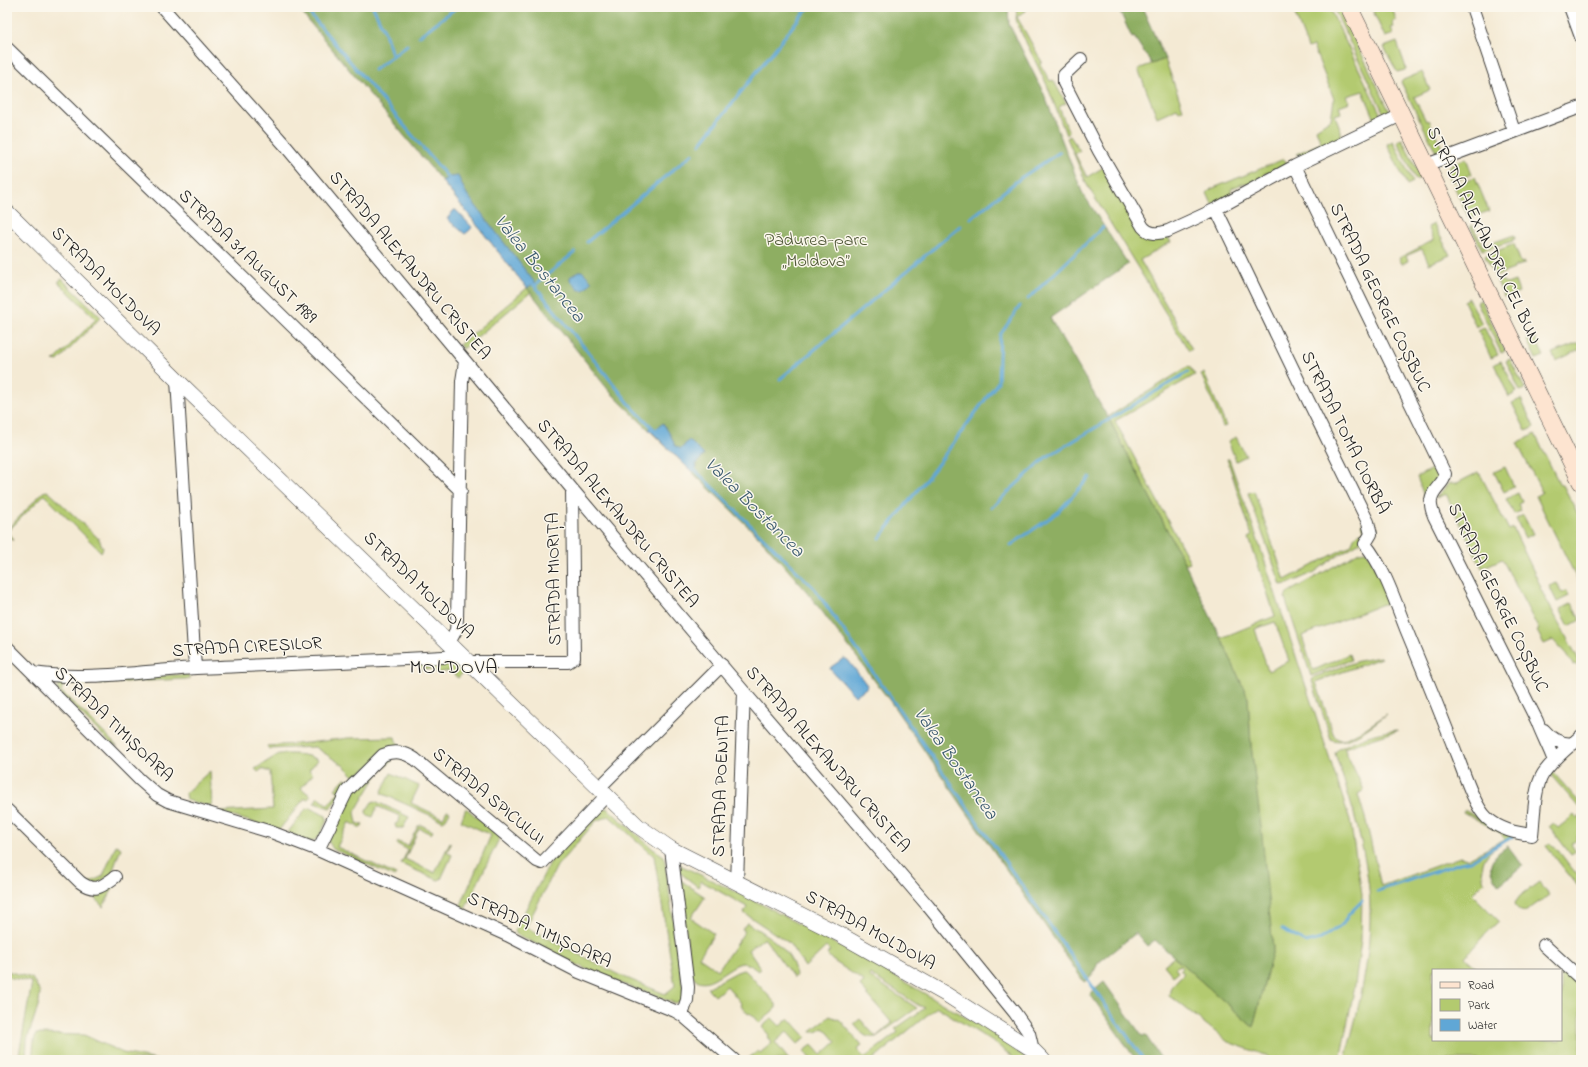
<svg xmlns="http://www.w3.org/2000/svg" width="1588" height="1067" viewBox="0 0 1588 1067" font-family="'Indie Flower',sans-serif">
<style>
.green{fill:#b3ca6f;stroke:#687346;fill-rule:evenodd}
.forest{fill:#8eae62;stroke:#55653f}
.water{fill:#60a7d6;stroke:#3e6279}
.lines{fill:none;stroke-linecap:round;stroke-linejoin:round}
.stream{stroke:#60a7d6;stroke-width:3}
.minor-casing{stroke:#3c3b38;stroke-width:14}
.tertiary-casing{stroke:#3c3b38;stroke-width:16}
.secondary-casing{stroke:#3c3b38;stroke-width:18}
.minor{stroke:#fff;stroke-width:12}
.tertiary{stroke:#fff;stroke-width:15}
.secondary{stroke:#fde4d0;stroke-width:17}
.labels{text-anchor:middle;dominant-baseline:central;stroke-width:3;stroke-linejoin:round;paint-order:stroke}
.street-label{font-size:18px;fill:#1c1c1c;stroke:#fbf7ec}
.park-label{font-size:18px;fill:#515939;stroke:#fbf7ec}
.water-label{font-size:19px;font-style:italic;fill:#3b5b70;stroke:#fbf7ec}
.quarter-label{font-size:20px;letter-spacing:1px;fill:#1c1c1c;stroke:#fbf7ec}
</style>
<rect width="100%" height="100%" fill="#fbf7ec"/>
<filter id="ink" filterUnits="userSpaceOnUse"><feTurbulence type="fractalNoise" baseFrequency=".025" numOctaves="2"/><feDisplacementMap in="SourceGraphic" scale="8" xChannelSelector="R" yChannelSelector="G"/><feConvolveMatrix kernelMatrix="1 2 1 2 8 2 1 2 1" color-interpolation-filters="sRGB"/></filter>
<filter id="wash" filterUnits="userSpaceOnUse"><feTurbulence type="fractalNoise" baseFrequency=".012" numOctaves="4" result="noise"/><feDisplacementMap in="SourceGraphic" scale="16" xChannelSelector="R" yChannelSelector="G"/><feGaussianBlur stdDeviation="0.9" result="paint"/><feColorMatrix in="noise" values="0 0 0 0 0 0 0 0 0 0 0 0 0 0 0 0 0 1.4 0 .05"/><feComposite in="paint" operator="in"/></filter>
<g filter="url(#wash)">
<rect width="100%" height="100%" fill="#f4ead4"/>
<path class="green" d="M 1017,7 L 1030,7 L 1017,17 L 1042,62 L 1040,64 L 1050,81 L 1053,80 L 1066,103 L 1059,107 L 1069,133 L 1066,135 L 1047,85 L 1018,26 L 1016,19 Z
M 1292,7 L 1329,7 L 1383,119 L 1376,122 L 1363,91 L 1347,96 L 1350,102 L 1339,106 L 1341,113 L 1335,115 L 1341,131 L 1341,135 L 1342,135 L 1344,138 L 1305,156 L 1296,154 L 1321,143 L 1316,129 L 1331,119 L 1334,99 L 1313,46 L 1308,48 Z
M 1333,7 L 1339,7 L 1389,110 L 1389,114 L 1386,118 Z
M 1371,7 L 1392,7 L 1396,20 L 1392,22 L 1394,27 L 1391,28 L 1394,34 L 1385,37 Z
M 1397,42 L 1406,68 L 1405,70 L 1397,72 L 1384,47 Z
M 1165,59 L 1183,109 L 1179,111 L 1177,108 L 1157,117 L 1138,69 Z
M 1422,72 L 1430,90 L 1414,97 L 1426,121 L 1429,120 L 1443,150 L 1469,141 C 1462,150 1447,152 1437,154 L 1401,82 L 1403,80 Z
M 1070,136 L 1080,151 L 1075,154 L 1087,177 L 1104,167 L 1145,237 L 1148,240 L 1167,236 L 1171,242 L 1140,260 L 1192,349 L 1189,351 L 1087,185 L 1067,138 Z
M 1402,139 L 1421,177 L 1416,180 L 1397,141 Z
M 1393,141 L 1413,182 L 1407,185 L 1387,144 Z
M 1466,158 L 1472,174 L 1452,182 C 1443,165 1451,165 1466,158 Z
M 1284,159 L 1289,166 L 1280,171 L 1272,169 L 1270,174 L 1265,173 L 1262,179 L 1250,184 L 1245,183 L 1232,188 L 1231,195 L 1215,204 L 1212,204 L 1207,193 L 1211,189 Z
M 1475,177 L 1489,211 L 1469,218 L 1454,186 Z
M 1434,224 L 1450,255 L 1429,264 L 1422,249 L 1406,256 L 1408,261 L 1402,264 L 1399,258 L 1434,240 L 1428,227 Z
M 1472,225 L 1483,246 L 1514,235 L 1515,239 L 1512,239 L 1513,241 L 1482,250 L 1470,226 Z
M 1514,244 L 1521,263 L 1524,262 L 1524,264 L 1514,267 L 1514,269 L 1495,276 L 1485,256 Z
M 62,279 L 101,317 L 58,361 L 53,360 L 56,359 L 96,319 L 58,282 Z
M 1501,280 L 1507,284 L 1515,281 L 1519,292 L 1504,297 L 1497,281 Z
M 527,288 L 531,292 L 463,349 L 459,345 Z
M 1469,298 L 1482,324 L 1476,327 L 1464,301 Z
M 1481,300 L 1505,351 L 1501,353 L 1477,302 Z
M 1484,327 L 1498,355 L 1491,358 L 1478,330 Z
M 1534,336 L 1544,356 L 1536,359 L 1527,340 Z
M 1581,342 L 1581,349 L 1556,361 L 1552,353 Z
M 1510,359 L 1525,389 L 1520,391 L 1506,361 Z
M 1501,361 L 1517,392 L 1509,397 L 1494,364 Z
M 1189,366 L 1195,375 L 1115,421 L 1190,562 L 1185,564 L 1108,417 Z
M 1204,373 L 1226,426 L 1223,427 L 1201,374 Z
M 1521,399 L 1534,427 L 1526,431 L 1512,403 Z
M 1535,434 L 1560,485 L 1563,485 L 1581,520 L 1580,585 L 1536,496 L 1542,492 L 1517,443 Z
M 1236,437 L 1246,456 L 1236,461 L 1228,441 Z
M 1227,459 L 1229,459 L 1256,535 L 1350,820 L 1362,894 L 1361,940 L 1355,985 L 1340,1060 L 1267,1060 L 1268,1056 L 1228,1042 L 1169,995 L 1171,987 L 1184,973 L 1180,970 L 1182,968 L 1179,965 L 1175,968 L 1178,972 L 1173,976 L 1164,965 L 1174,957 L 1253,1027 L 1273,949 L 1251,745 L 1248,698 L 1221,638 L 1275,616 L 1249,538 L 1252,536 ZM 1275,622 L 1289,661 L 1268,671 L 1255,629 Z
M 1437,466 L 1442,476 L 1425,499 L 1417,477 Z
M 1505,467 L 1514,487 L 1504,492 L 1494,472 Z
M 1479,472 L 1509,530 L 1513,528 L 1541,587 L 1540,588 L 1581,664 L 1577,666 L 1575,664 L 1573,665 L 1566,654 L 1553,640 L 1544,644 L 1537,631 L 1539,630 L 1502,559 L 1482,568 L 1446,494 L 1436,498 L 1449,483 L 1457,483 Z
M 47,491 L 50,493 L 99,539 L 103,548 L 101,552 L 44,495 L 7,532 L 14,540 L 13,541 L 7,535 L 7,530 L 43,492 Z
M 1254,491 L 1285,580 L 1351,545 L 1355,536 L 1365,531 L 1361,524 L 1366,524 L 1365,539 L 1332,559 L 1315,572 L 1288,584 L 1281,585 L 1248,493 Z
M 1518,493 L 1522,502 L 1518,504 L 1521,511 L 1514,514 L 1506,499 Z
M 1523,515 L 1533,534 L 1525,538 L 1516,519 Z
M 1365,551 L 1368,553 L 1391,601 L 1302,636 L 1312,667 L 1314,670 L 1349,654 L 1351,660 L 1311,676 L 1285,598 L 1287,593 L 1359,552 Z
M 1557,583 L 1562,593 L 1566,591 L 1569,596 L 1557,602 L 1549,586 Z
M 1572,603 L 1580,620 L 1569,626 L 1560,609 Z
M 1380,657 L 1381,658 L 1318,681 L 1316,682 L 1333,733 C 1335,737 1337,739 1342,740 L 1363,730 L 1387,714 C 1375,723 1346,748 1331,739 L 1312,681 L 1314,677 L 1358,661 Z
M 455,662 L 460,664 L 465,670 L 458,678 L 450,671 L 436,673 L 433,669 L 420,669 L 420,664 Z
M 189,674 L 189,679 L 186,679 L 64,685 L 61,691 L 118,747 L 110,743 L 57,690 L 59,682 L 62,681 Z
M 1397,730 L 1397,731 L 1344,748 L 1364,790 L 1358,794 L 1366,821 L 1381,886 L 1460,857 L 1467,859 L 1504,840 L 1501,833 L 1463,812 L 1464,810 L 1514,836 C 1493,850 1477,853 1484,883 L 1472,894 L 1499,921 L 1486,933 L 1465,957 L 1477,968 L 1482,970 L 1433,970 L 1433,1040 L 1561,1040 L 1561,970 L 1552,970 L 1559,965 L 1581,985 L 1581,1060 L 1345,1060 C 1361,1000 1377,936 1367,873 C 1361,832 1348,793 1335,753 L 1338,749 C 1360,738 1372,733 1397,730 Z
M 395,737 L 396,741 L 402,747 L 354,776 L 344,766 L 315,747 L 269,749 L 267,746 L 307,743 L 348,738 Z
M 279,754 C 293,754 305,753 318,760 L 309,770 L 313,774 L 301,788 L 311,796 L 308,799 L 304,799 L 279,830 L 218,812 L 273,809 L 270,772 L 262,769 L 258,772 L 255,769 Z
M 395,754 L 391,762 L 379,772 L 363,798 L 355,812 L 357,823 L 363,825 L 361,828 L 349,822 L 337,847 L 396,875 L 395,877 L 333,849 L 327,839 L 344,803 L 385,757 Z
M 1551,770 L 1581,804 L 1581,810 L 1549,773 Z
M 210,771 L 212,804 L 208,806 L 186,800 L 185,793 Z
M 391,773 L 419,786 L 411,803 L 443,818 L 447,810 L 450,812 L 446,819 L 443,821 L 381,793 Z
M 345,778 L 348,782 L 348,785 L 330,808 L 314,803 L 318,797 L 328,805 L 339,792 L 335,789 Z
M 375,801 L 409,817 L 403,828 L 396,828 L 395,824 L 399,822 L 400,816 L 379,807 L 377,807 L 373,817 L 367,815 L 366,811 L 372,802 Z
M 310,808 L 326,816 L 327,820 L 318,838 L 309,843 L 288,832 L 306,809 Z
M 466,808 L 500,837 L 465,909 L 460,907 L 491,835 L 461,821 Z
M 607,808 L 653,849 L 664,856 L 684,996 L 680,1001 L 675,1003 L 598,975 L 516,934 L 515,930 L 554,855 L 599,811 ZM 609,816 L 654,856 L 675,986 L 665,994 L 617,974 L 526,927 L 557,866 L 596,821 Z
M 1574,815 L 1577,819 L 1581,816 L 1581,833 L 1577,836 L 1578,839 L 1571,844 L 1576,852 L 1571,855 L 1549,826 L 1553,823 L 1558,828 Z
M 421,825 L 433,831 L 431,834 L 419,828 L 405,859 L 435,873 L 450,842 L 451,843 L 447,852 L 452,855 L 441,879 L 438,880 L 401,864 L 408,850 L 397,844 L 398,842 L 408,846 L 418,826 Z
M 1549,843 L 1557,849 L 1581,880 L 1581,890 L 1546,846 Z
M 116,845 L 121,848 L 112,873 L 96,885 L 89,883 L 103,876 Z
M 680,865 L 761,904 L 877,966 L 993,1033 L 1028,1060 L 1016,1060 L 996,1044 L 937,1007 L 872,1060 L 811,1060 L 804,1051 L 812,1045 L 821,1055 L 836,1042 L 824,1028 L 817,1032 L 811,1032 L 813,1029 L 830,1016 L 840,1020 L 862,1046 L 857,1050 L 864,1057 L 867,1056 L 898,1032 L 895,1029 L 925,1008 L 918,1005 L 870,974 L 869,976 L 917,1008 L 876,1037 C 864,1039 861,1032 854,1024 L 860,1019 L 876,1037 L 892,1023 L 860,986 L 864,981 L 832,960 L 827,954 L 830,951 L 826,947 L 805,967 L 789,943 L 744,913 L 747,907 L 701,881 L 698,887 L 679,872 Z
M 679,879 L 705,897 L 691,918 L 714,934 L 699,957 L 718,970 L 745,931 L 742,929 L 747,923 C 763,933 782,943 791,960 C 794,965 795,971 796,976 L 794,978 L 764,938 L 748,950 L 761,969 L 758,971 C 754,968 749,964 744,963 C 729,962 704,998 691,973 Z
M 117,881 L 103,907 L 96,899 L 97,892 Z
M 1539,882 L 1549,895 L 1525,912 C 1519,911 1517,909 1515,903 L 1520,896 Z
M 743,970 L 747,972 L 776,1004 L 776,1008 L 759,1023 L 750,1013 L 748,1014 L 741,1006 L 742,1004 L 727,986 L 715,996 L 707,988 L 737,972 Z
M 7,971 L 32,978 L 40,992 L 39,1003 L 27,1040 L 26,1060 L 18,1060 L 32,982 L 7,977 Z
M 772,1018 L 780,1026 L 789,1018 L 806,1037 L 798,1044 L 787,1032 L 775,1042 L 789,1060 L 746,1060 L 758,1051 L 760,1053 L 772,1043 L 767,1037 L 769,1035 L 762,1027 Z
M 36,1034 L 84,1035 L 123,1053 L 157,1060 L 32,1060 L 34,1040 Z"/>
<path class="forest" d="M 297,7 L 1008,7 L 1009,24 L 1044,94 L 1082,192 L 1128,264 L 1050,318 L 1111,423 L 1185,564 L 1221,638 L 1248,698 L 1251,745 L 1262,835 L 1273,949 L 1253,1027 L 1155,940 L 1147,946 L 1136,933 L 1098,963 L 1092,976 L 1084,982 L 890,701 L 808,593 L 760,538 L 610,392 L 441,180 Z
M 1118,7 L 1142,7 L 1165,59 L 1152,64 L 1134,37 L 1132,38 Z
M 1508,846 L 1523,866 L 1499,885 C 1485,867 1489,858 1508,846 Z
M 1104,982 L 1142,1036 L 1146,1036 L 1162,1060 L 1136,1060 L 1090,994 Z"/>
<path class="water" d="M 458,176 L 466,193 L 535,283 L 527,288 L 442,181 L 449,177 Z
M 454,210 L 456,210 L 472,227 L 470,230 L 465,234 L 447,219 Z
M 578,271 L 582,271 L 591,280 L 591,283 L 584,290 L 579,290 L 570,280 L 570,277 Z
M 663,423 L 671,436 L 675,446 L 681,449 L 689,440 L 704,455 L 696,464 L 697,467 L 692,472 L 649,429 L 652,426 L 656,429 Z
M 844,658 L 848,660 L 867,685 L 866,688 L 855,696 L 830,669 L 831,667 Z"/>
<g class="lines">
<path class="stream" d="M 304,7 L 450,180
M 373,7 L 384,30 L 393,57
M 419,36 L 457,7
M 374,70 L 407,45
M 700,144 L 800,17 L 810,7
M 971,218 L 1022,177 L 1060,152
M 587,242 L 692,154
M 531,281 L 632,407 L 654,429
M 534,286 L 575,252
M 1028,299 L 1103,227
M 780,379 L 960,226
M 692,467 L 814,588 L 1144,1060
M 991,508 L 1045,458 L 1188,372
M 880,538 L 935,468 L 998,382 L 1000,335 L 1020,306
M 1011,545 L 1057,513 L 1090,477
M 1377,891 L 1460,863 L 1470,861 L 1512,837
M 1282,929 L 1306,943 L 1321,939 L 1343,924 L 1349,914 L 1362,901"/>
</g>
</g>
<g filter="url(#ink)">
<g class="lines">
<defs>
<path id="minor" d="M 162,7 L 283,143 L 572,489 L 744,692 L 928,906 L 1015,1013 L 1029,1033 L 1033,1050
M 1472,7 L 1514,131
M 1570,7 L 1581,37
M 7,48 L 193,229 L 461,491
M 1081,59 L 1064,75 L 1064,83 L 1099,151 L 1143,227 C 1150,235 1158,234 1168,231 L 1216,209 L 1295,166 L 1401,115
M 1426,165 L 1581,107
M 1295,166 L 1445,474 C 1445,483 1432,489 1431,500 C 1430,505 1432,511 1434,516 L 1537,721 C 1542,735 1549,747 1554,761
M 1216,209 L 1306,396 L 1368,522 L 1371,534 L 1365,544 C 1384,567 1395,601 1406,629 C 1423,670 1440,711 1456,753 C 1463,770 1474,806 1487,818 C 1500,830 1516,833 1532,835 C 1534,818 1534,788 1543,774 C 1553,759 1568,748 1581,736
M 177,380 L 195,668
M 449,643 L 456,630 L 457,619 L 462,381 L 465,362
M 7,647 L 140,780 L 157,795 L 168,801 L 271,832 L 318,850 L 507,935 L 579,972 L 675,1011 L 682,1015 L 734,1060
M 469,662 L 568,662 L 574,658 L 572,489
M 33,673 C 85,681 144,671 196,668 C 285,664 374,661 463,656
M 1544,730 C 1551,739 1560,744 1573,744
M 598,789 L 722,665
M 7,810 L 80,882 C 95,893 101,887 115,877
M 671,849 L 688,987 L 687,1000 L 682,1015
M 318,850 L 347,791 L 383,755 C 395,750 404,752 415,759 L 537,861 L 542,863 L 606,796
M 737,882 L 744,692
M 1544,945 L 1581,979"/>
<path id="tertiary" d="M 7,212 L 177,380 L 638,826 L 671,849 L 839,934 L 947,995 L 1033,1050 L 1043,1060"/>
<path id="secondary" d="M 1349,7 L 1581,482"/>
</defs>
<use href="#minor" class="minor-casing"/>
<use href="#tertiary" class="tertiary-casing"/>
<use href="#secondary" class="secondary-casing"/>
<use href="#minor" class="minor"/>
<use href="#tertiary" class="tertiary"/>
<use href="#secondary" class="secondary"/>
</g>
</g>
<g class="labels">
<g class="street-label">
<text transform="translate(1483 236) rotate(64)">STRADA ALEXANDRU CEL BUN</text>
<text transform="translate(247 257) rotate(44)">STRADA 31 AUGUST 1989</text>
<text transform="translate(409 266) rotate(50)">STRADA ALEXANDRU CRISTEA</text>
<text transform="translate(105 282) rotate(45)">STRADA MOLDOVA</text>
<text transform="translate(1379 298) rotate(64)">STRADA GEORGE COȘBUC</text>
<text transform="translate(1344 433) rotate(64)">STRADA TOMA CIORBĂ</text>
<text transform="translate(617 514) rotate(50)">STRADA ALEXANDRU CRISTEA</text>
<text transform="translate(555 579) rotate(-91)">STRADA MIORIȚA</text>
<text transform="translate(418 586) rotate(44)">STRADA MOLDOVA</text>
<text transform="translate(1497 598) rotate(64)">STRADA GEORGE COȘBUC</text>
<text transform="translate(247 648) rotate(-3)">STRADA CIREȘILOR</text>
<text transform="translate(113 725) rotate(44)">STRADA TIMIȘOARA</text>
<text transform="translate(827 760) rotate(49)">STRADA ALEXANDRU CRISTEA</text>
<text transform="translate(722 786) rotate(-88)">STRADA POENIȚA</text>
<text transform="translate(488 797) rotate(40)">STRADA SPICULUI</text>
<text transform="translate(539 931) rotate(25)">STRADA TIMIȘOARA</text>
<text transform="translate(870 931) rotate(29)">STRADA MOLDOVA</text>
</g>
<g class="park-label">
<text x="816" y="241">Pădurea-parc<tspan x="816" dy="21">„Moldova”</tspan></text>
</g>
<g class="water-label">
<text transform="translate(539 269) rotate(51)">Valea Bostancea</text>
<text transform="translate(754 508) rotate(45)">Valea Bostancea</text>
<text transform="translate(955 764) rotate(55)">Valea Bostancea</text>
</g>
<g class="quarter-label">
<text x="454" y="668">MOLDOVA</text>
</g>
</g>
<rect width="1588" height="1067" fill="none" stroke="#fbf7ec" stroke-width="24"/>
<rect x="1432" y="969" width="130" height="72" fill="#fbf7ec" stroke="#a29f99"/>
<rect x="1440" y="982" width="20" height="6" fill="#fde4d0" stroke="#a29f99"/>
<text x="1468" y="989" font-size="12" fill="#1c1c1c">Road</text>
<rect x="1440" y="999" width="20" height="12" fill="#b3ca6f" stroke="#a29f99"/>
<text x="1468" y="1009" font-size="12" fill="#1c1c1c">Park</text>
<rect x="1440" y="1019" width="20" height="12" fill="#60a7d6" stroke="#a29f99"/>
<text x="1468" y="1029" font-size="12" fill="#1c1c1c">Water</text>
</svg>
